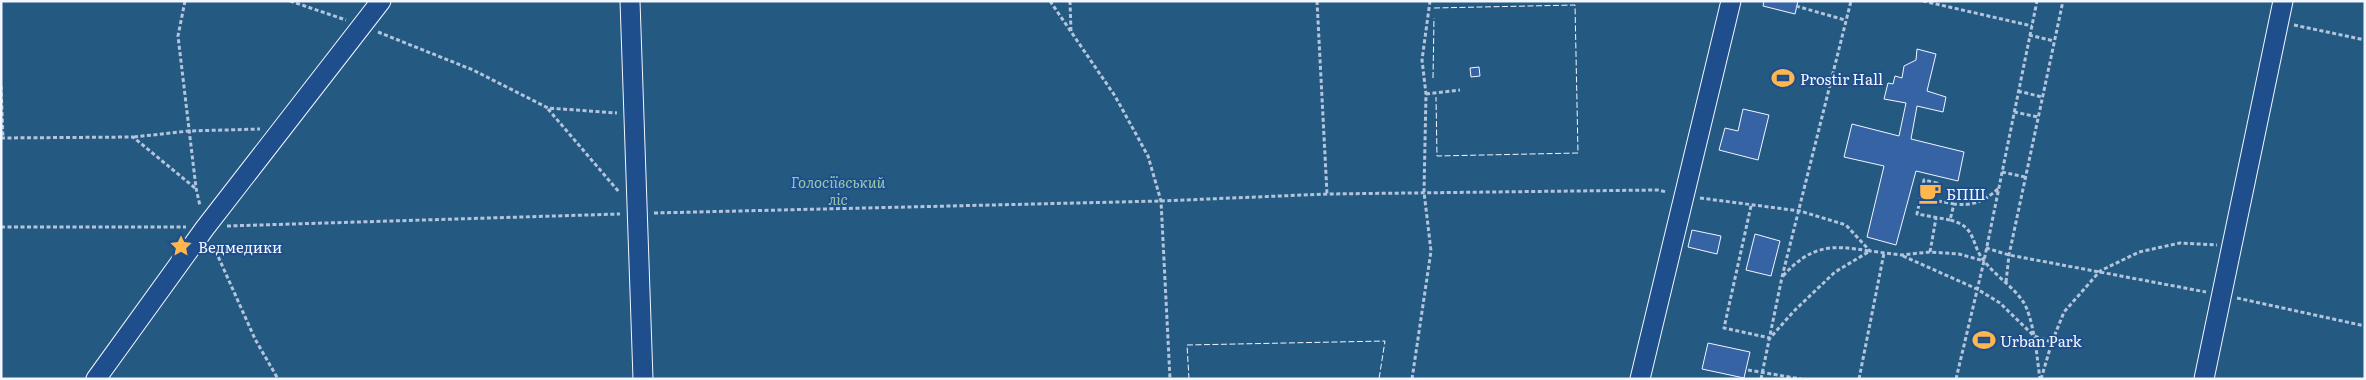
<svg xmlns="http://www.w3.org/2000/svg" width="2366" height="380" viewBox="0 0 2366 380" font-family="Literata,serif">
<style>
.green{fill:#245a82;stroke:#a8bbd7}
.building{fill:#3563a3;stroke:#f2f6ff}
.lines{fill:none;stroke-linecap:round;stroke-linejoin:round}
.minor-casing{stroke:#f2f6ff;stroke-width:21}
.path{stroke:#b3c4dc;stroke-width:3;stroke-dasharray:4 2.5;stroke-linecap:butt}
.minor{stroke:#1f4e8c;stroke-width:19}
.fence{stroke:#f2f6ff;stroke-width:1;stroke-dasharray:6 2.5;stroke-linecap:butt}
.labels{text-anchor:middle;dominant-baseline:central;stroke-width:4;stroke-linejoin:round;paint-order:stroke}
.poi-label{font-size:15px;fill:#f2f6ff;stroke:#1f4e8c;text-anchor:start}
.park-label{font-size:15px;font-style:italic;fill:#97c8a6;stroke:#1f4e8c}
</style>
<rect width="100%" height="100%" fill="#1f4e8c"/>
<path class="green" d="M 1,1 L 2365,1 L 2365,379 L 1,379 Z"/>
<path class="building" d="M 1764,1 L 1798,1 L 1795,14 L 1763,6 Z
M 1917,49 L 1936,54 L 1927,91 L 1946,97 L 1943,112 L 1917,106 L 1911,139 L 1964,152 L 1958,181 L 1916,171 L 1896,245 L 1867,237 L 1884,166 L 1844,157 L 1852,124 L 1899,136 L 1906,103 L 1884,99 L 1888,83 L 1893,84 L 1895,76 L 1902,78 L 1904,66 L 1916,60 Z
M 1479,67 L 1480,76 L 1471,77 L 1470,68 Z
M 1743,109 L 1769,115 L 1758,160 L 1719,150 L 1725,128 L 1738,131 Z
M 1692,230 L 1721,236 L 1717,254 L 1688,247 Z
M 1755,234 L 1780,241 L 1771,276 L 1746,270 Z
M 1708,343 L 1750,352 L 1744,378 L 1702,369 Z"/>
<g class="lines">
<defs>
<path id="minor" d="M 630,1 L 643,379
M 96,379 L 205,228 L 381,1
M 1640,379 L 1731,1
M 2204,379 L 2283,1"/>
</defs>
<use href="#minor" class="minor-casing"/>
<path class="path" d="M 185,1 L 178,36 L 196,188 L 200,206
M 290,1 L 346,20
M 1050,1 L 1115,96 L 1148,156 L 1161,201 L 1170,379
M 1070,1 L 1071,32
M 1317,1 L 1327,194
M 1923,1 L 2032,26
M 1796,6 L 1845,20
M 2294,25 L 2365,40
M 378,32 L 473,70 L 548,108 L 617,113
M 2029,35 L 2054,41
M 1,86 L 3,138
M 2018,91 L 2042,97
M 1426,94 L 1460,90
M 548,109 L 619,192
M 2014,112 L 2038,117
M 134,137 L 189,131 L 260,129
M 1,138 L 133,137 L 195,188
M 2002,172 L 2025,177
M 1998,189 C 1983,202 1973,206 1954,204 L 1950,220 C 1978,227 1970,245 1985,262 C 1996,276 2012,286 2022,300 C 2034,316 2037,359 2040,379
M 1700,198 L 1800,211 L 1846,225 L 1870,251 L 1901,255 L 1930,252 L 1959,254 L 1984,261
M 1751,206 L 1724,328 L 1770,338 L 1794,311 L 1835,272 L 1870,251
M 654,213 L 1161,201 L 1327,194 L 1657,190 L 1667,192
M 1950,220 L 1917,214 L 1924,180 L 1937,183 L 1933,200 L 1954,204
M 227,226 L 620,214
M 1,227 L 186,227
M 213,245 L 255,339 L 278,379
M 1986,248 L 2009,255 L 2206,292
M 1930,252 L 1936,218
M 1903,256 L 1977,289 L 2000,303 L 2034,336 L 2052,342
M 1783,276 C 1810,246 1830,244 1869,251
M 2006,282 L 2009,255 L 2063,1
M 2237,298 L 2365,326
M 1748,370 L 1801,379
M 1412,379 L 1431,251 L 1424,192 L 1426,94 L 1422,60 L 1430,1
M 1761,379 L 1782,277 L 1851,1
M 1859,379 L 1884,253
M 1956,379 L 1984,261 L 2037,1
M 2041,379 L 2052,342 L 2064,312 L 2100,271 L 2139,252 L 2180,243 L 2217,245"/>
<use href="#minor" class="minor"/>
<path class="fence" d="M 1434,8 L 1575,5 L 1578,153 L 1437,156 L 1436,97
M 1433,78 L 1434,18
M 1189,379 L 1187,345 L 1385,341 L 1379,379"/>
</g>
<defs>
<symbol id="stadium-bare" viewBox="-9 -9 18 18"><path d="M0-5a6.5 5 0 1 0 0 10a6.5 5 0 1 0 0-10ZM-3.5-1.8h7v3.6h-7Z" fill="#ffb74d" stroke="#1f4e8c" stroke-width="2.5" paint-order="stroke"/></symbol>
<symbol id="cafe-bare" viewBox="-9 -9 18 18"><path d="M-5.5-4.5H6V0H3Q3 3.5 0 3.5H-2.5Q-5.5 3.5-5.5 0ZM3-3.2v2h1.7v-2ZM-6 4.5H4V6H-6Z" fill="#ffb74d" stroke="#1f4e8c" stroke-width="2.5" paint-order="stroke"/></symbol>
<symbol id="sight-bare" viewBox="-9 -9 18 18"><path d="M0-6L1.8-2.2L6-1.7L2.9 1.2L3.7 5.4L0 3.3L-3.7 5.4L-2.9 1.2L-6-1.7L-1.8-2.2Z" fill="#ffb74d" stroke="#1f4e8c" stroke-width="2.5" paint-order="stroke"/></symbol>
</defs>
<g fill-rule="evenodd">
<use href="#stadium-bare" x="1767" y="62" width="32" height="32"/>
<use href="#cafe-bare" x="1914" y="177" width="32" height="32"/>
<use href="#sight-bare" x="165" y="230" width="32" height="32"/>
<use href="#stadium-bare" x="1968" y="324" width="32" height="32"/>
</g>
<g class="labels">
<g class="poi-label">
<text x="1800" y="78">Prostir Hall</text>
<text x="1946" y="193">БПШ</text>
<text x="198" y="246">Ведмедики</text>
<text x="2000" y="340">Urban Park</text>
</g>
<g class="park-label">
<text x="838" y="181">Голосіївський<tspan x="838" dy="17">ліс</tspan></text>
</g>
</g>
<rect width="2366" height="380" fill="none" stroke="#f2f6ff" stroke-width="5"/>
</svg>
